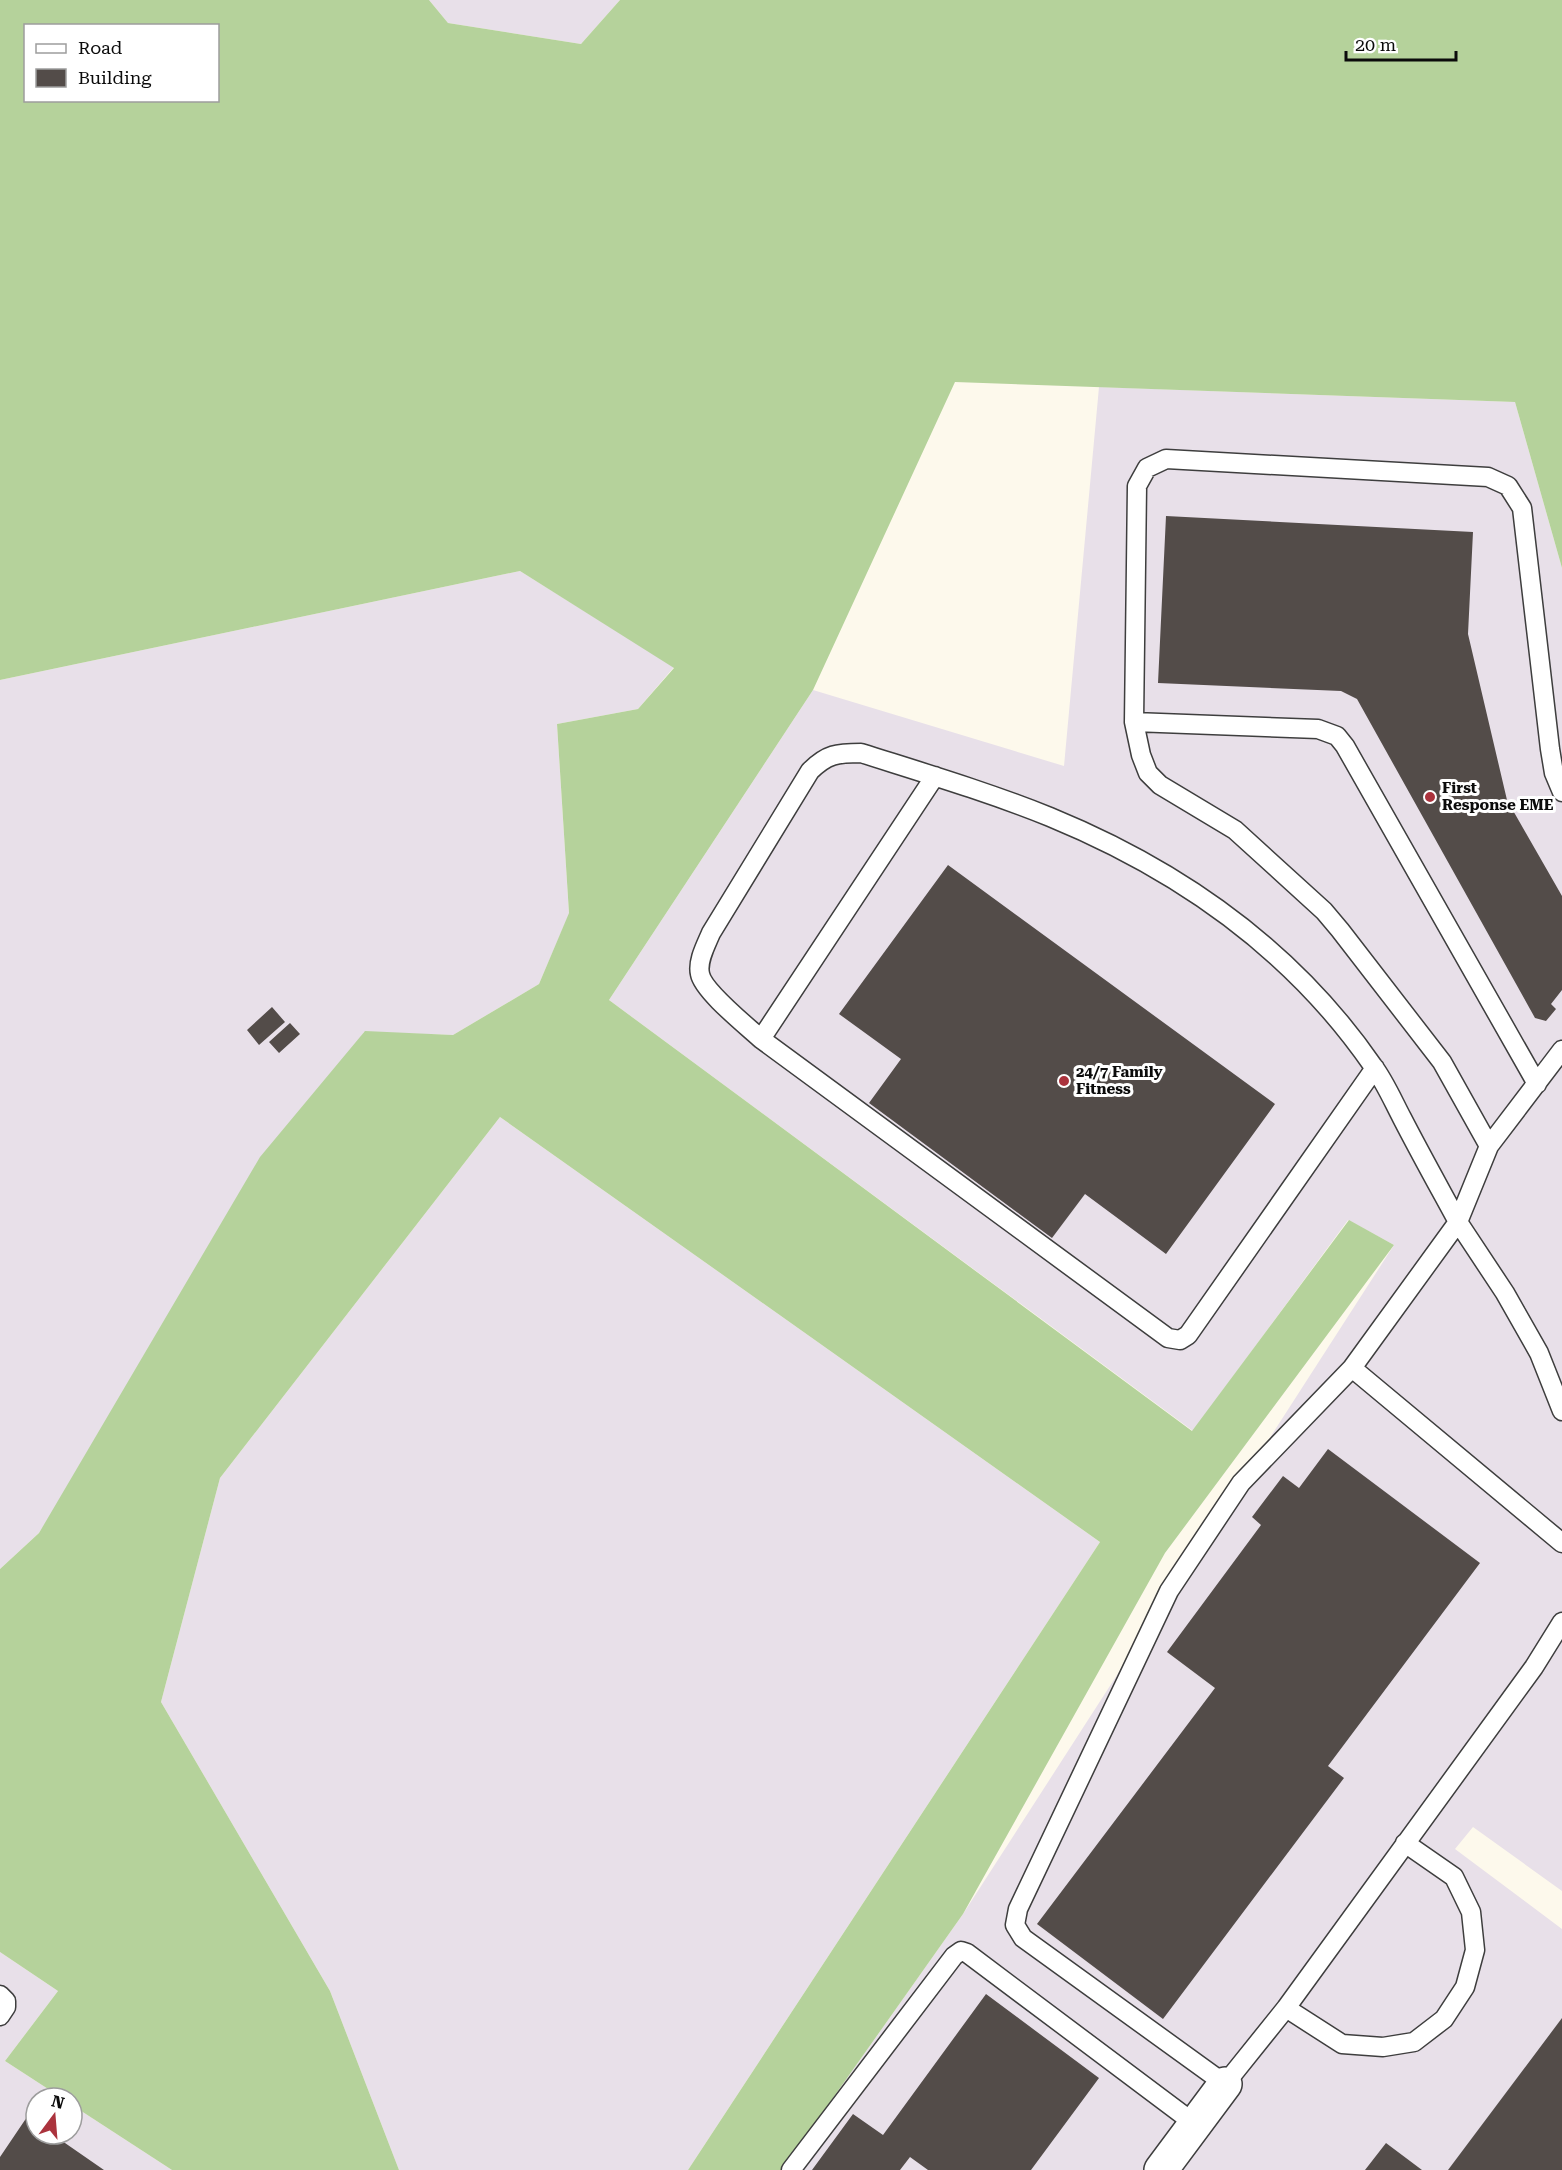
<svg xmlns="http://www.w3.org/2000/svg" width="1562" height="2170" viewBox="0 0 1562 2170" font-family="'Roboto Serif',serif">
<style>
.industrial{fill:#e8e0e9}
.forest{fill:#b5d29b;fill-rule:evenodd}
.building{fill:#534c49}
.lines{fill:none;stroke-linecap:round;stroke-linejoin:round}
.lane-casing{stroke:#3e3e3e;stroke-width:21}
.street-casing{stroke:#3e3e3e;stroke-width:36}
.lane{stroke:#fff;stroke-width:18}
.street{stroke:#fff;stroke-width:33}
.poi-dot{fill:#ab333d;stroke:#fff;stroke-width:2}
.labels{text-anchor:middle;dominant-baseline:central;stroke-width:6;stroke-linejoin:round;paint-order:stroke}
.poi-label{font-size:15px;font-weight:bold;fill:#0b0b0b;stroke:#fff;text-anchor:start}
</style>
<rect width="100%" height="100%" fill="#fdf9ec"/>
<path class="industrial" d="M 429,0 L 620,0 L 581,44 L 448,23 Z
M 1099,387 L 1515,402 L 1562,568 L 1562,1891 L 1473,1827 L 1455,1849 L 1562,1929 L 1562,2170 L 782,2170 L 963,1914 L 1394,1245 L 1348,1220 L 1193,1431 L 609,1000 L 813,690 L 1064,766 Z
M 520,571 L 674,667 L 638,709 L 557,724 L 569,914 L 539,984 L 453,1035 L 364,1032 L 39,1533 L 0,1569 L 0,680 Z
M 500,1117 L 1100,1542 L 688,2170 L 399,2170 L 330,1991 L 161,1702 L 220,1478 Z
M 0,1952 L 58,1991 L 5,2061 L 62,2098 L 36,2098 L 36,2134 L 72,2134 L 72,2105 L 172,2170 L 0,2170 Z"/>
<path class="forest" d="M 0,0 L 429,0 L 448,23 L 581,44 L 620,0 L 1562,0 L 1562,568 L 1515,402 L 955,382 L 813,690 L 609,1000 L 1192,1431 L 1349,1220 L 1394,1245 L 1165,1553 L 963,1914 L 782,2170 L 688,2170 L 1100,1542 L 500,1117 L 220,1478 L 161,1702 L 330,1991 L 399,2170 L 172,2170 L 72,2105 L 72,2098 L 62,2098 L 5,2061 L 58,1991 L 0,1952 L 0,1569 L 39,1533 L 260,1157 L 365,1031 L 453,1035 L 539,984 L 569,913 L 557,724 L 638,709 L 674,668 L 520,571 L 0,680 ZM 26,26 L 218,26 L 218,100 L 26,100 Z"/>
<path class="building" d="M 1166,516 L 1473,532 L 1468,634 L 1507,800 L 1562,896 L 1562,990 L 1551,1004 L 1556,1009 L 1546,1021 L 1535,1018 L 1357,699 L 1341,691 L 1158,683 Z
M 948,865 L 1275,1104 L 1166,1254 L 1085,1194 L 1052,1238 L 869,1103 L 901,1059 L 839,1014 Z
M 272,1007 L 285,1022 L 259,1045 L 247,1030 Z
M 290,1023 L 300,1034 L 279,1053 L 269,1042 Z
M 1328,1449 L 1480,1563 L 1328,1766 L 1344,1778 L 1163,2019 L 1037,1924 L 1215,1688 L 1167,1652 L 1261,1525 L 1252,1517 L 1283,1476 L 1299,1488 Z
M 986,1994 L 1099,2078 L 1031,2170 L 928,2170 L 910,2157 L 900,2170 L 812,2170 L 853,2114 L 883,2135 Z
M 1562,2018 L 1562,2170 L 1448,2170 Z
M 27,2117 L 36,2123 L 36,2134 L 52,2134 L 104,2170 L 0,2170 L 0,2157 Z
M 1386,2143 L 1422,2170 L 1365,2170 Z"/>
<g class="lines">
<defs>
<path id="lane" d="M 1134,722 L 1137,486 L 1147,468 L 1166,459 L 1488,477 L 1508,486 L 1522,508 L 1550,749 L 1554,773 L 1562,792
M 761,1039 L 935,776
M 1562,1050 L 1489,1146 L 1458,1222 L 1505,1293 L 1539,1353 L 1562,1411
M 1375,1068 L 1188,1335 L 1180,1340 L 1168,1338 L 761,1039 C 747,1026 703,991 700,974 C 697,961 706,945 711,933 L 810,771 C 827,754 837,753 861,753 C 924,773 988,792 1050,817 C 1179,870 1293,950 1373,1066 C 1385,1082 1393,1101 1402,1118 C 1420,1153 1439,1187 1458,1222 L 1352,1368 L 1241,1483 L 1169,1591 L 1018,1909 L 1015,1925 L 1023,1938 L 1225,2084 L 1286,2008 L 1534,1667 L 1562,1622
M 1489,1146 L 1442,1062 L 1340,930 L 1324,911 L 1235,830 L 1160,785 L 1148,773 L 1141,755 L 1134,722 L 1318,729 L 1337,736 L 1345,746 L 1537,1084
M 1352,1368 L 1562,1543
M 0,1995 L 6,2001 L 6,2007 L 0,2016
M 1286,2008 L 1342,2044 L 1383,2047 L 1414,2042 L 1444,2019 L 1465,1987 L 1475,1950 L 1471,1912 L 1454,1877 L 1405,1843
M 791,2170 L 954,1956 L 961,1951 L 967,1953 L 1195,2124"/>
<path id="street" d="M 1161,2170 L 1225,2084"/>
</defs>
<use href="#lane" class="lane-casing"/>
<use href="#street" class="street-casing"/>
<use href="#lane" class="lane"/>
<use href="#street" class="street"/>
</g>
<g class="poi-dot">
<circle cx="1430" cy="797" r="6"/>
<circle cx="1064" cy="1081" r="6"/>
</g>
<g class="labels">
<g class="poi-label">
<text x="1442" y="788">First<tspan x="1442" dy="17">Response EME</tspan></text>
<text x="1076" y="1072">24/7 Family<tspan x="1076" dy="17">Fitness</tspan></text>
</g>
</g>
<rect x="24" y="24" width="195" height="78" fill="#ffffff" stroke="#9d9d9d" stroke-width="1.5"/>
<rect x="36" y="44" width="30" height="9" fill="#ffffff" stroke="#9d9d9d" stroke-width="1.5"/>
<text x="78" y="54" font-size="18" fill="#0b0b0b">Road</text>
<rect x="36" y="69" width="30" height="18" fill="#534c49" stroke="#9d9d9d" stroke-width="1.5"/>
<text x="78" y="84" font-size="18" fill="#0b0b0b">Building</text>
<g transform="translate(54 2116) rotate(16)"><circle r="28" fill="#ffffff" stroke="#9d9d9d" stroke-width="1.5"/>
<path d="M0-4.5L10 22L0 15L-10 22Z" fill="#ab333d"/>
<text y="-9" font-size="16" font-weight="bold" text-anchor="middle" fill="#0b0b0b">N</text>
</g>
<path d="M1346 51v9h110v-9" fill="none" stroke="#0b0b0b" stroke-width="3"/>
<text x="1355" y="51" font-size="18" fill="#0b0b0b" stroke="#ffffff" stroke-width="4.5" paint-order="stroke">20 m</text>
</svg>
